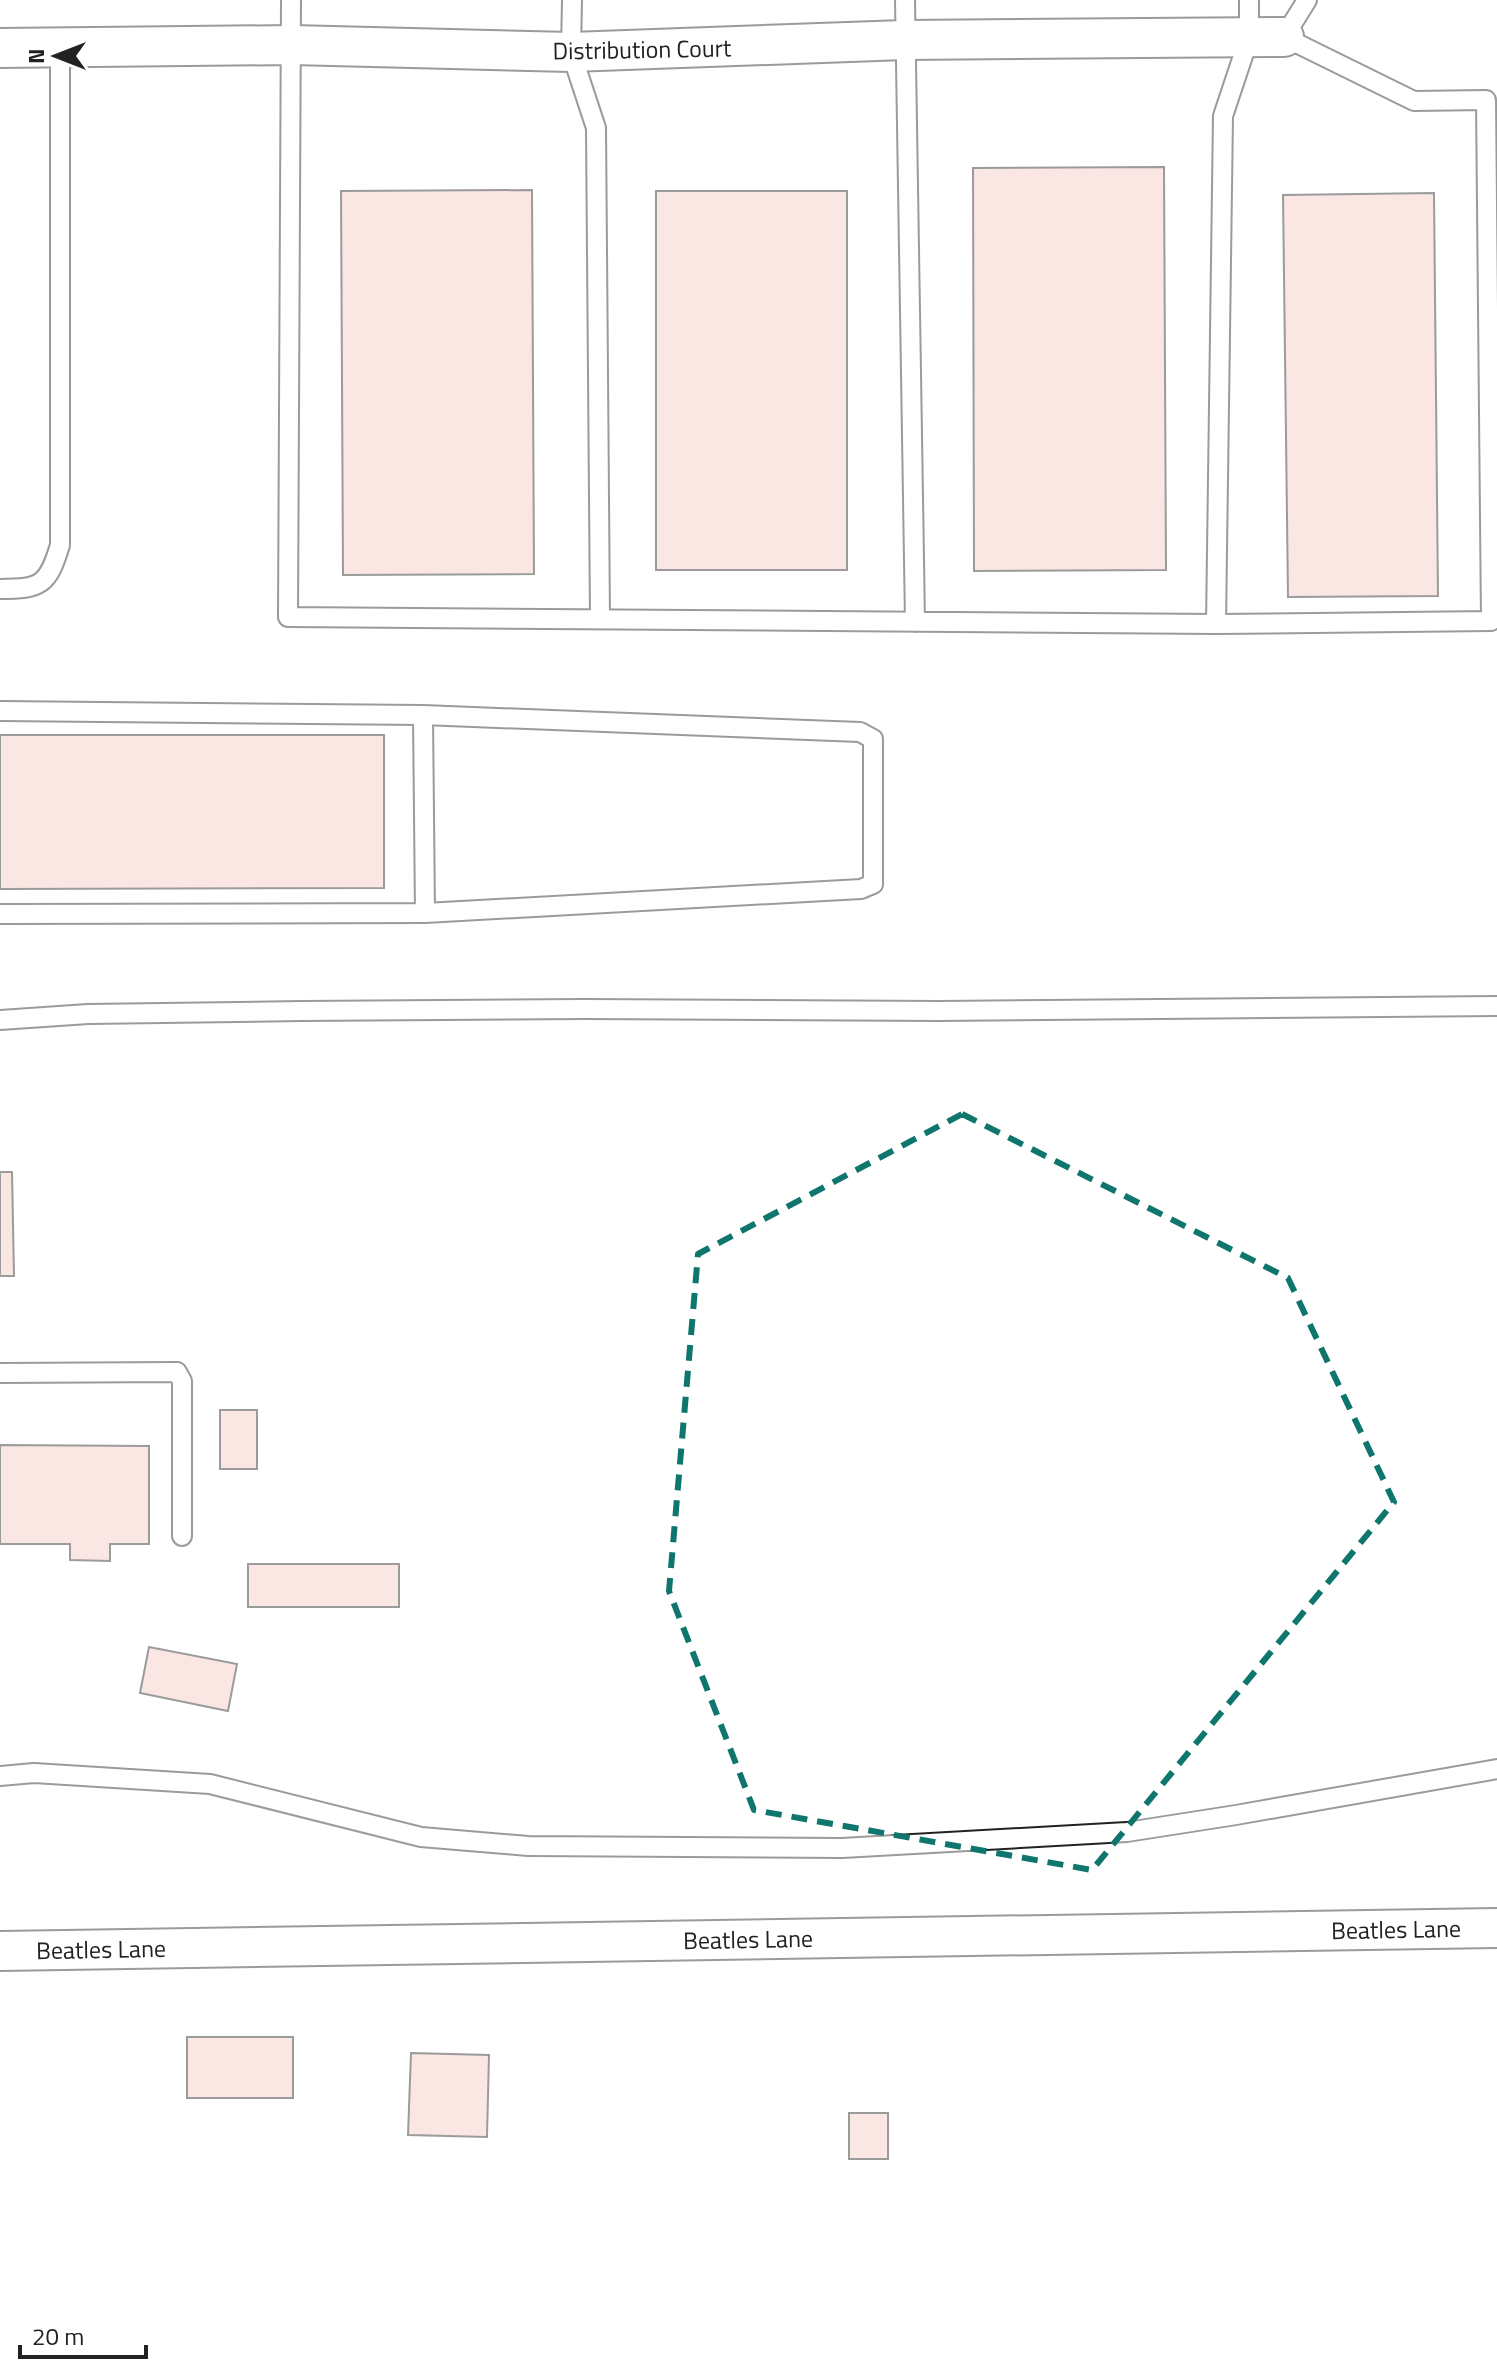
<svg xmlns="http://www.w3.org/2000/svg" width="1497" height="2377" viewBox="0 0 1497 2377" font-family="'Titillium Web',sans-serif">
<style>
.building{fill:#f3c9c0;stroke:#222;stroke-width:2}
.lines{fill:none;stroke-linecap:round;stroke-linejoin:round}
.lane-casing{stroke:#222;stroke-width:22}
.street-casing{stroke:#222;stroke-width:42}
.lane{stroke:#fff;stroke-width:18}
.street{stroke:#fff;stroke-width:38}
.marked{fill:none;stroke:#0f766e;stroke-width:6;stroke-dasharray:16 10;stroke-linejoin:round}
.labels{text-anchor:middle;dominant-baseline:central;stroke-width:6;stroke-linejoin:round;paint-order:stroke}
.street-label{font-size:24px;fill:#222;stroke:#fff}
</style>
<rect width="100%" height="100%" fill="#fff"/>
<path class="building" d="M 1164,167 L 1166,570 L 974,571 L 973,168 Z
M 532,190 L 534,574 L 343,575 L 341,191 Z
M 656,191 L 847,191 L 847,570 L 656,570 Z
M 1434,193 L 1438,596 L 1288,597 L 1283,195 Z
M 0,735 L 384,735 L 384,888 L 0,889 Z
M 0,1172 L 12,1172 L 14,1276 L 0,1276 Z
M 220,1410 L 257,1410 L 257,1469 L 220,1469 Z
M 0,1445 L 149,1446 L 149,1544 L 110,1544 L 110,1561 L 70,1560 L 70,1544 L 0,1544 Z
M 248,1564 L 399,1564 L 399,1607 L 248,1607 Z
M 149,1647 L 237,1664 L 228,1711 L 140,1693 Z
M 187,2037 L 293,2037 L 293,2098 L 187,2098 Z
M 411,2053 L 489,2055 L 487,2137 L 408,2135 Z
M 849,2113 L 888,2113 L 888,2159 L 849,2159 Z"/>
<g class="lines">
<defs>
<path id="lane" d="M 291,0 L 288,617 L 1216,624
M 572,0 L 571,52 L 596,128 L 600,619
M 905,0 L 915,622
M 1249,0 L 1249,38 L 1223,116 L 1216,624 L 1491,621 L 1486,100 L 1414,101 L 1284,37 L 1307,0
M 0,589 C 41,589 48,585 60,545 L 60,47
M 0,711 L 423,715 L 860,732 L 873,739 L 873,884 L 861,889 L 425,913 L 0,914
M 423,715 L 425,913
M 0,1020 L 88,1014 L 302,1011 L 585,1009 L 939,1011 L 1497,1006
M 0,1373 L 177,1372 L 182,1381 L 182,1536
M 0,1776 L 34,1773 L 210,1784 L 421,1837 L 528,1846 L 842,1848 L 1127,1832 L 1236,1815 L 1497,1769"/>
<path id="street" d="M 0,48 L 292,45 L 571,52 L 904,40 L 1284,37
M 0,1951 L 1497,1928"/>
</defs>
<use href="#lane" class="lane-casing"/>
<use href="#street" class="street-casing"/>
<use href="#lane" class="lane"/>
<use href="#street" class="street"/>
</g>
<path d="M0 0H1497V2377H0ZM 962,1114 L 1288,1278 L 1394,1502 L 1092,1870 L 754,1810 L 669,1591 L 698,1254 Z" fill="#fff" fill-opacity=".55" fill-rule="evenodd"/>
<path class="marked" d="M 962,1114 L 1288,1278 L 1394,1502 L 1092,1870 L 754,1810 L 669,1591 L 698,1254 Z"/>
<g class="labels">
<g class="street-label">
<text transform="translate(642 49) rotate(-1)">Distribution Court</text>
<text transform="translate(1396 1929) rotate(-1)">Beatles Lane</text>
<text transform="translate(748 1939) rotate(-1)">Beatles Lane</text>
<text transform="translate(101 1949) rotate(-1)">Beatles Lane</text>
</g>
</g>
<g transform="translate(56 56) rotate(270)" stroke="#ffffff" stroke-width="6" paint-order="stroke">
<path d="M0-6L14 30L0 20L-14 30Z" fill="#222222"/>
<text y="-12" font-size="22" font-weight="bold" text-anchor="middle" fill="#222222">N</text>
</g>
<path d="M20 2345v12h126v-12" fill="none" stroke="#222222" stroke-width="4"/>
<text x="32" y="2345" font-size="24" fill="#222222" stroke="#ffffff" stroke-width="6" paint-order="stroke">20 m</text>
</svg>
